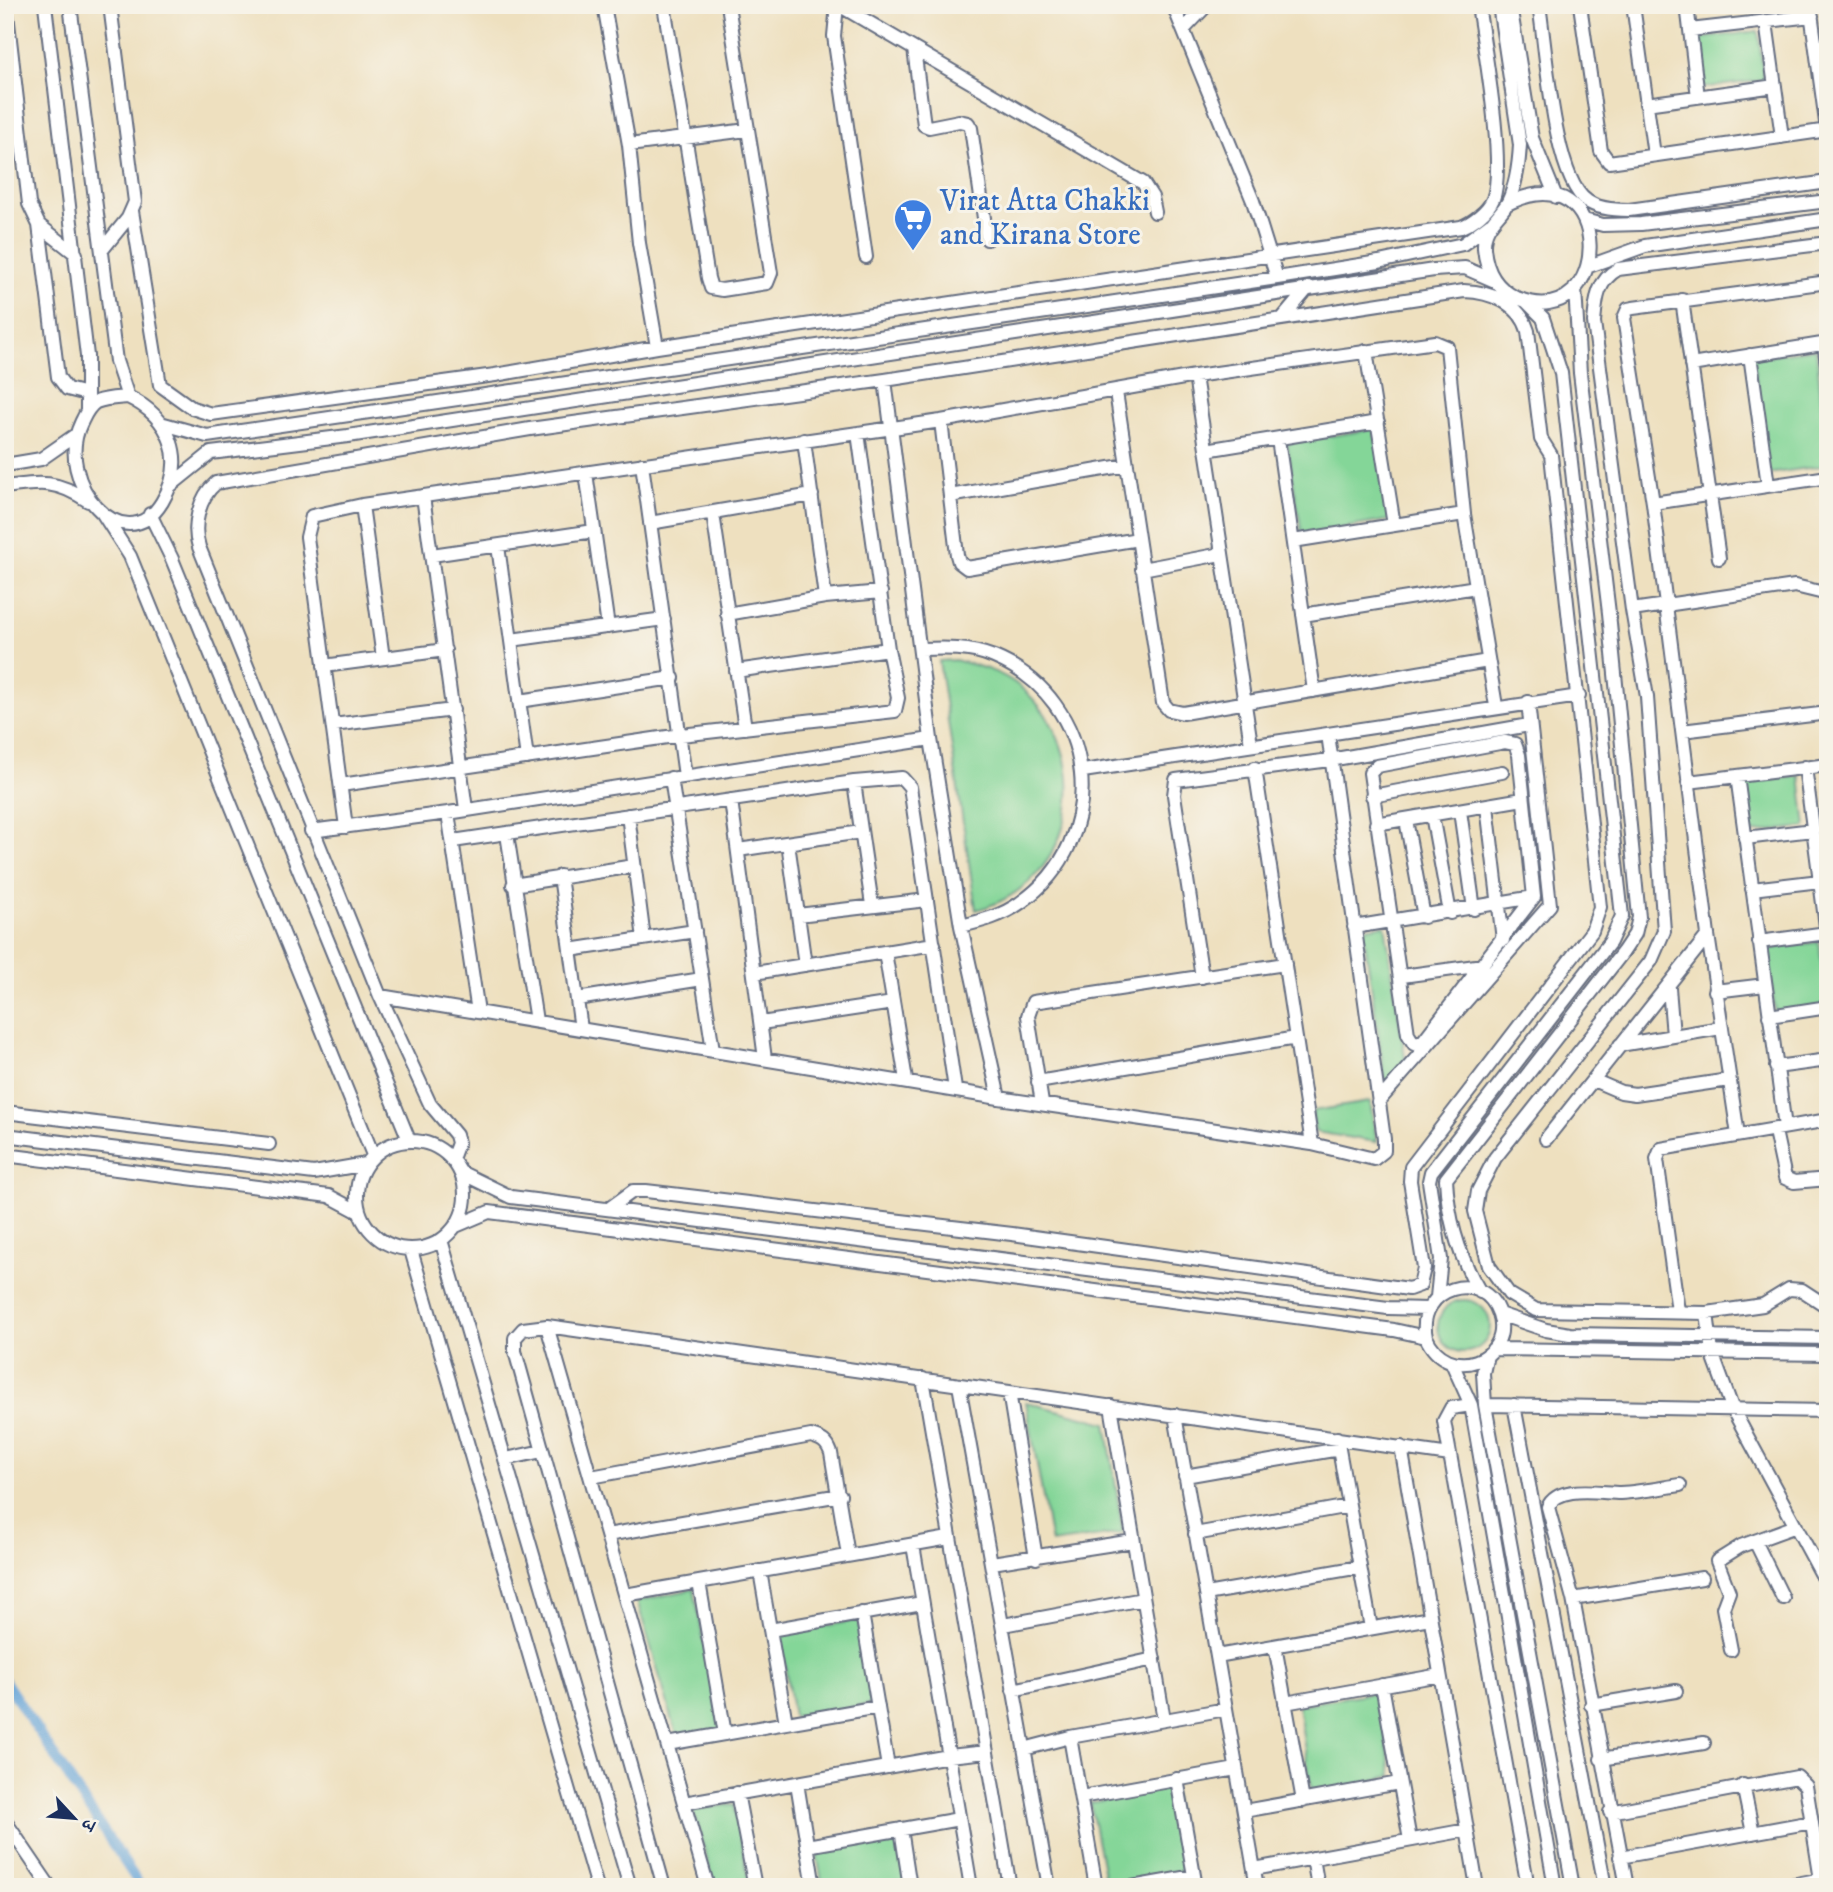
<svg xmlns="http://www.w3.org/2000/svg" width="1833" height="1892" viewBox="0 0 1833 1892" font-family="'IM FELL DW Pica','Noto Serif Devanagari',serif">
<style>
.green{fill:#84d698;stroke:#50827b;stroke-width:2}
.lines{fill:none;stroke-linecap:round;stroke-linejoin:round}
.canal{stroke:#66a4d8;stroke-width:10}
.minor-casing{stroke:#656d80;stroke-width:16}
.minor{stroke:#fff;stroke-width:12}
.labels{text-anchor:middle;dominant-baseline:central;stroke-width:6;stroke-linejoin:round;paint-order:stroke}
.shop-label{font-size:30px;fill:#366cbe;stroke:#f7f3e8;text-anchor:start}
</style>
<rect width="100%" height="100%" fill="#f7f3e8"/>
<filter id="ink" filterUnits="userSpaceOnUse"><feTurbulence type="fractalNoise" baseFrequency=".0143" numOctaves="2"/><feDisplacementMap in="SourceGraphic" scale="14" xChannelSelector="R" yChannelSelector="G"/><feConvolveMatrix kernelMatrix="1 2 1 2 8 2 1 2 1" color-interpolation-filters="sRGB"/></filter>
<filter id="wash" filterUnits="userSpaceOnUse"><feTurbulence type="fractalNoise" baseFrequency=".00686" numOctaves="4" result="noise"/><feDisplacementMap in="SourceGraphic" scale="28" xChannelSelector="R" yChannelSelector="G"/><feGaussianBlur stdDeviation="1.57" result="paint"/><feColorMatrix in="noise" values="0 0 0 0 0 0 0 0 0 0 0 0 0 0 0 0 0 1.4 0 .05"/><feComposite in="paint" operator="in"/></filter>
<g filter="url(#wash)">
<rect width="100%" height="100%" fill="#eee0bf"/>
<path class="green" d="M 1758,31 L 1764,80 L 1702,88 L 1696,39 Z
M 1816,349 L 1828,465 L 1768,474 L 1753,357 Z
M 1374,429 L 1390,520 L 1302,535 L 1287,443 Z
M 955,660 C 978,666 1001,671 1019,686 C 1099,751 1080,883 976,910 L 939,661 Z
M 1800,776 L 1806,827 L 1751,833 L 1746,783 Z
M 1385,925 L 1406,1064 L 1386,1088 L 1363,928 Z
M 1819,942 L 1827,1005 L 1775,1012 L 1767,949 Z
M 1370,1102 L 1377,1142 L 1315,1132 L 1312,1111 Z
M1438 1326a26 26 0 1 1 52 0a26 26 0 1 1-52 0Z
M 1026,1402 L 1106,1423 L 1123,1533 L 1051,1543 Z
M 694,1589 L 720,1729 L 677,1735 L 637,1601 Z
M 858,1620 L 873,1704 L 793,1717 L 780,1634 Z
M 1378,1692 L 1392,1776 L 1312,1794 L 1298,1705 Z
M 1172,1787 L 1186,1872 L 1106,1885 L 1090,1803 Z
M 734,1804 L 750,1887 L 715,1887 L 693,1810 Z
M 898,1836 L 906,1887 L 823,1887 L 816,1850 Z"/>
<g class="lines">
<path class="canal" d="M 5,1681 L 141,1887"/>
</g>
</g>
<g filter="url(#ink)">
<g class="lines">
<defs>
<path id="minor" d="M 6,5 L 29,204 L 39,225 L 76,254
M 45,5 L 87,356 L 87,410
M 70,5 L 116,361 L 128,397
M 604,5 L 629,145 L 639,243 L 657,347
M 664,5 L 708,278 L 711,288 L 722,290 L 767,283 L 771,273 L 728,5
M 837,5 L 834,36 L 866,257
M 839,5 L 1143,183 L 1152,197 L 1155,212
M 1173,5 L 1253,201 L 1277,278
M 1499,5 L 1520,145 C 1519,164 1516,185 1508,202 C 1499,218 1483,225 1484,248 C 1486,270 1496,289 1517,298 C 1614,337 1617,150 1507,204
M 1510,5 L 1532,138 L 1556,197
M 1539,5 C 1546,47 1553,178 1587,201 C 1598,209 1615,210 1629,210 L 1828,182
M 1580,5 L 1601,151 L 1609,162 L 1828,130
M 1633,5 L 1654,155
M 1687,5 L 1698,97
M 1810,5 L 1827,130
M 1766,22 L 1782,137
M 1184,29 L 1207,5
M 1690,30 L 1812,16
M 914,49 L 924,125 L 929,127 L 959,121 L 968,123 L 971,128 L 987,239
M 1646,104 L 1775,86
M 629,145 L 747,130
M 132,211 L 160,385 L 192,408 L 211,414 L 495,375 L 657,347 L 1461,227 C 1472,223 1488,211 1493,199 C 1506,165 1484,46 1478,5
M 1584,220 L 1603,225 L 1641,224 L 1828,201
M 39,225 L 58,377 L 67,389 L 87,394
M 1828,243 L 1618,269 C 1597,281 1596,300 1594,322 L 1632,610 L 1647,697 L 1664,931 L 1651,961 L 1495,1158 L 1478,1191 L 1475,1211 L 1489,1266 L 1509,1294 L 1536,1310 L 1707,1313 L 1763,1305 L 1789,1289 L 1802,1290 L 1828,1307
M 102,250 L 128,218 L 135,202 L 110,5
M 1589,266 L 1645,246 L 1828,219
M 1682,300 L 1719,558
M 1282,319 L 1308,288
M 1824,343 L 1828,372
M 1366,351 L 1394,525
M 1750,355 L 1768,485
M 1691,365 L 1828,343
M 1195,376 L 1251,744
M 885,380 L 931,739 L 961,926 L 999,1098
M 1116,392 L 1163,703 L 1169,710 L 1183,713 L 1488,661
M 128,397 C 170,417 188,459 162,502 C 124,564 53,481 81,423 C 85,415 88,407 96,402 C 106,398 117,398 128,397 Z
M 941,421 L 957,555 L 959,562 L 967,568 L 1138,539
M 164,424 L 207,436 L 1277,278 L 1379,262 L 1463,244 L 1490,224
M 1278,439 L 1314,691
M 804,440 L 825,597
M 1206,450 L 1378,422
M 642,464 L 685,776
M 5,465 L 41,459 L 74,436
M 586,473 L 608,627
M 170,486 L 211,453 L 348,436 L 1434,270 L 1465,268 L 1495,281
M 5,487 C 42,482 57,480 88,501
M 423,496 L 466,809
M 950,496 L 1127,465
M 1653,503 L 1828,477
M 362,505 L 383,658
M 103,514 L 130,556 L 373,1155
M 150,514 L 172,559 L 409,1140
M 713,514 L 745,728
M 650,523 L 812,495
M 1293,541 L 1464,514
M 498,546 L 527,758
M 432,555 L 594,531
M 1142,569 L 1221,554
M 1632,610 L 1795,586 L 1828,594
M 727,614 L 825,597 L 881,592
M 1303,615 L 1476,587
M 511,640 L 664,619
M 920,649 C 945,648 970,647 994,657 C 1098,700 1113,839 1020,903 C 1002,916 982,921 961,926
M 324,666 L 445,650
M 736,671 L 888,649
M 519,701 L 673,678
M 333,725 L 453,710
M 1682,731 L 1828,713
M 1505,742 L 1515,744 L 1519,755 L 1534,897 L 1424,1040 L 1414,1044 L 1408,1034 L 1370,773 L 1377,766 Z
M 1805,767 L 1828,942
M 1255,768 L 1312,1144
M 1083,771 L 1579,696
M 1737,776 L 1785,1127
M 671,778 L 713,1050
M 854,782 L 872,905
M 1688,782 L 1828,765
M 341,785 L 681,735 L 895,711 L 898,698 L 888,649 L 858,433
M 1372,796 L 1502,772
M 731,800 L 765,1059
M 1487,806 L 1503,940
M 1460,811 L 1474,909
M 448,813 L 478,1012
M 628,815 L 644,939
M 1432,815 L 1450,913
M 1406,820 L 1424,917
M 1376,824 L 1523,799
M 346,827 L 307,537 L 312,516 L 362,505 L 941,421 L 1195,376 L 1435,342 L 1447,347 L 1464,514 L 1496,706
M 311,831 L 448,813 L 931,739
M 507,834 L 536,1021
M 1745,838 L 1813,830
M 453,841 L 854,782 L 902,778 L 910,787 L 955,1089
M 788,843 L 805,965
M 738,850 L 861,832
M 560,876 L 581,1029
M 513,885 L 634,866
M 1752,889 L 1820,881
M 798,915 L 927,900
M 1354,927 L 1534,897
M 1759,942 L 1827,933
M 570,950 L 695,931
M 885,952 L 906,1080
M 754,973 L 934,944
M 1402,976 L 1483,965
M 1202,977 L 1174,795 L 1176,780 L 1330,760 L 1529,725
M 1669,988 L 1673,1035
M 1715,991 L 1765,985
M 380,996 L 999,1098 L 1312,1144 L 1374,1159 L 1384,1151 L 1384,1139 L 1328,734
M 577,999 L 702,979
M 1769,1016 L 1828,1007
M 761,1023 L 893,1003
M 1620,1045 L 1721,1028
M 1776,1067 L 1828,1060
M 1593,1080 L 1621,1092 L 1635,1094 L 1729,1080
M 1038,1082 L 1296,1038
M 1378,1102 L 1550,905 L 1528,702
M 1042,1103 L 1028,1016 L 1033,1002 L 1285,964
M 5,1112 L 269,1144
M 1775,1131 L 1785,1178 L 1794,1182 L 1828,1179
M 5,1135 L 314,1173 L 366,1164
M 1738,1135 L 1708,935 L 1653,503 L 1624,318 L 1628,309 L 1633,308 L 1828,282
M 1546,1139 L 1708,935
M357 1195a54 54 0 1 1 108 0a54 54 0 1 1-108 0Z
M 5,1155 L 329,1196 L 359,1212
M 452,1159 L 458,1143 L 456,1135 L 430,1104 L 380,996 L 199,547 C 192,526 199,497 216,483 L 530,429 L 885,380 L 1464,291 C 1491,292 1520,303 1528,331 L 1541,439 L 1551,455 L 1600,907 L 1592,931 L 1411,1167 L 1410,1181 L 1424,1268 L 1420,1285 L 1409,1289 L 1012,1234 L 646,1191 L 633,1191 L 611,1207
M 460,1172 L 511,1197 L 1388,1308 L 1428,1309
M 456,1226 L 489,1212 L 1394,1330 L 1426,1337 C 1447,1385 1514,1361 1499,1314 C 1484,1267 1415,1287 1426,1337
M 441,1240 L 630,1887
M 411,1250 L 597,1887
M 1480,1292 C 1459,1257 1448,1219 1446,1179 L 1623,952 L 1635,934 L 1639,917 L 1609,613 L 1580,373 L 1575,288
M 1437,1297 L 1441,1259 L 1429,1181 L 1431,1172 L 1610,942 L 1622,916 L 1561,373 L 1543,318 L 1527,302
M 1678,1311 L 1657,1159 L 1661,1149 L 1828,1120
M 1707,1313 L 1712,1353 L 1733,1410 L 1828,1586
M 1499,1314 L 1546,1330 L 1570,1334 L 1828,1338
M 547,1326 L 708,1887
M 1493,1349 L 1828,1354
M 1487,1355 L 1483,1373 L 1485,1405 L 1573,1887
M 1452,1363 L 1471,1405 L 1555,1887
M 923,1379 L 1010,1887
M 959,1385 L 1049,1887
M 1009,1392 L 1036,1558
M 1471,1405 L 1451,1408 L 1444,1421 L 1528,1887
M 1485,1405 L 1828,1411
M 1514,1405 L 1605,1887
M 1111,1406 L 1164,1720
M 1175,1415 L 1257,1887
M 1337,1438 L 1371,1628
M 1401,1447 L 1477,1887
M 506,1459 L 542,1451
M 1185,1476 L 1339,1449
M 591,1477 L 811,1436 C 822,1439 827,1442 831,1453 L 848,1555
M 1195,1534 L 1349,1506
M 607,1535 L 840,1495
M 1755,1541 L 1783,1598
M 913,1545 L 971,1887
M 992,1563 L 1133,1541
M 760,1571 L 786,1723
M 699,1582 L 725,1734
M 1206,1594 L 1360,1567
M 625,1595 L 949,1538
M 1573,1599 L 1702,1578
M 862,1613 L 888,1767
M 1003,1625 L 1143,1599
M 770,1630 L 922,1603
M 1275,1646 L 1303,1801
M 1731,1650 L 1723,1608 L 1729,1592 L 1717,1561 L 1741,1546 L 1796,1526
M 1217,1656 L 1430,1618
M 1382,1685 L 1410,1840
M 1013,1690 L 1154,1659
M 1285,1703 L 1440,1675
M 1591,1705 L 1676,1691
M 1070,1737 L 1096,1887
M 667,1744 L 878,1707
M 1024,1749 L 1070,1737 L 1226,1709
M 1601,1759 L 1704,1743
M 1177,1779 L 1196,1887
M 797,1783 L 814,1887
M 1743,1785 L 1753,1833
M 737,1793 L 755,1887
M 1081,1797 L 1236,1769
M 684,1803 L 949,1756 L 987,1752
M 1244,1811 L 1399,1783
M 1610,1812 L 1797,1777 L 1806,1786 L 1821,1880
M 5,1821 L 50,1887
M 901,1829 L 910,1887
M 807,1846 L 959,1819
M 1620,1857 L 1812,1822
M 1313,1858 L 1318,1887
M 1254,1869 L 1467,1830
M 664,1887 L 515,1351 L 515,1338 L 523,1329 L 547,1326 L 1450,1455
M 1132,1887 L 1194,1876
M 1627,1887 L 1573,1599 L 1548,1507 C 1558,1484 1600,1493 1620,1493 C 1640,1492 1660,1488 1680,1485
M 1780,1887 L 1828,1878"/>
</defs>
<use href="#minor" class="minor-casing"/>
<use href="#minor" class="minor"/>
</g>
</g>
<defs>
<symbol id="supermarket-pin" viewBox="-11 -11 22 30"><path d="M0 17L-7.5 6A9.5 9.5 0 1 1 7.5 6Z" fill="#3f7fe0" stroke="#f7f3e8"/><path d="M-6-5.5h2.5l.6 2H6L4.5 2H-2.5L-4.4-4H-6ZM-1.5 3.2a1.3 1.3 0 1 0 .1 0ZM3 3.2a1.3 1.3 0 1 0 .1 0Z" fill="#fff"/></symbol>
</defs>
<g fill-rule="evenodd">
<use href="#supermarket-pin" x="891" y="196" width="44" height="60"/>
</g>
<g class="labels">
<g class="shop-label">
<text x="940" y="201">Virat Atta Chakki<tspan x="940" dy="34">and Kirana Store</tspan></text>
</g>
</g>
<rect width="1833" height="1892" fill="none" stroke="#f7f3e8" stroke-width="28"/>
<g transform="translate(74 1818) rotate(116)" stroke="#f7f3e8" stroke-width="5" paint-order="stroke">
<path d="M0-5L12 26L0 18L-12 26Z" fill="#1b2f5e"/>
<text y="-10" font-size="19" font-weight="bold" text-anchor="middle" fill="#1b2f5e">उ</text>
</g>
</svg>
